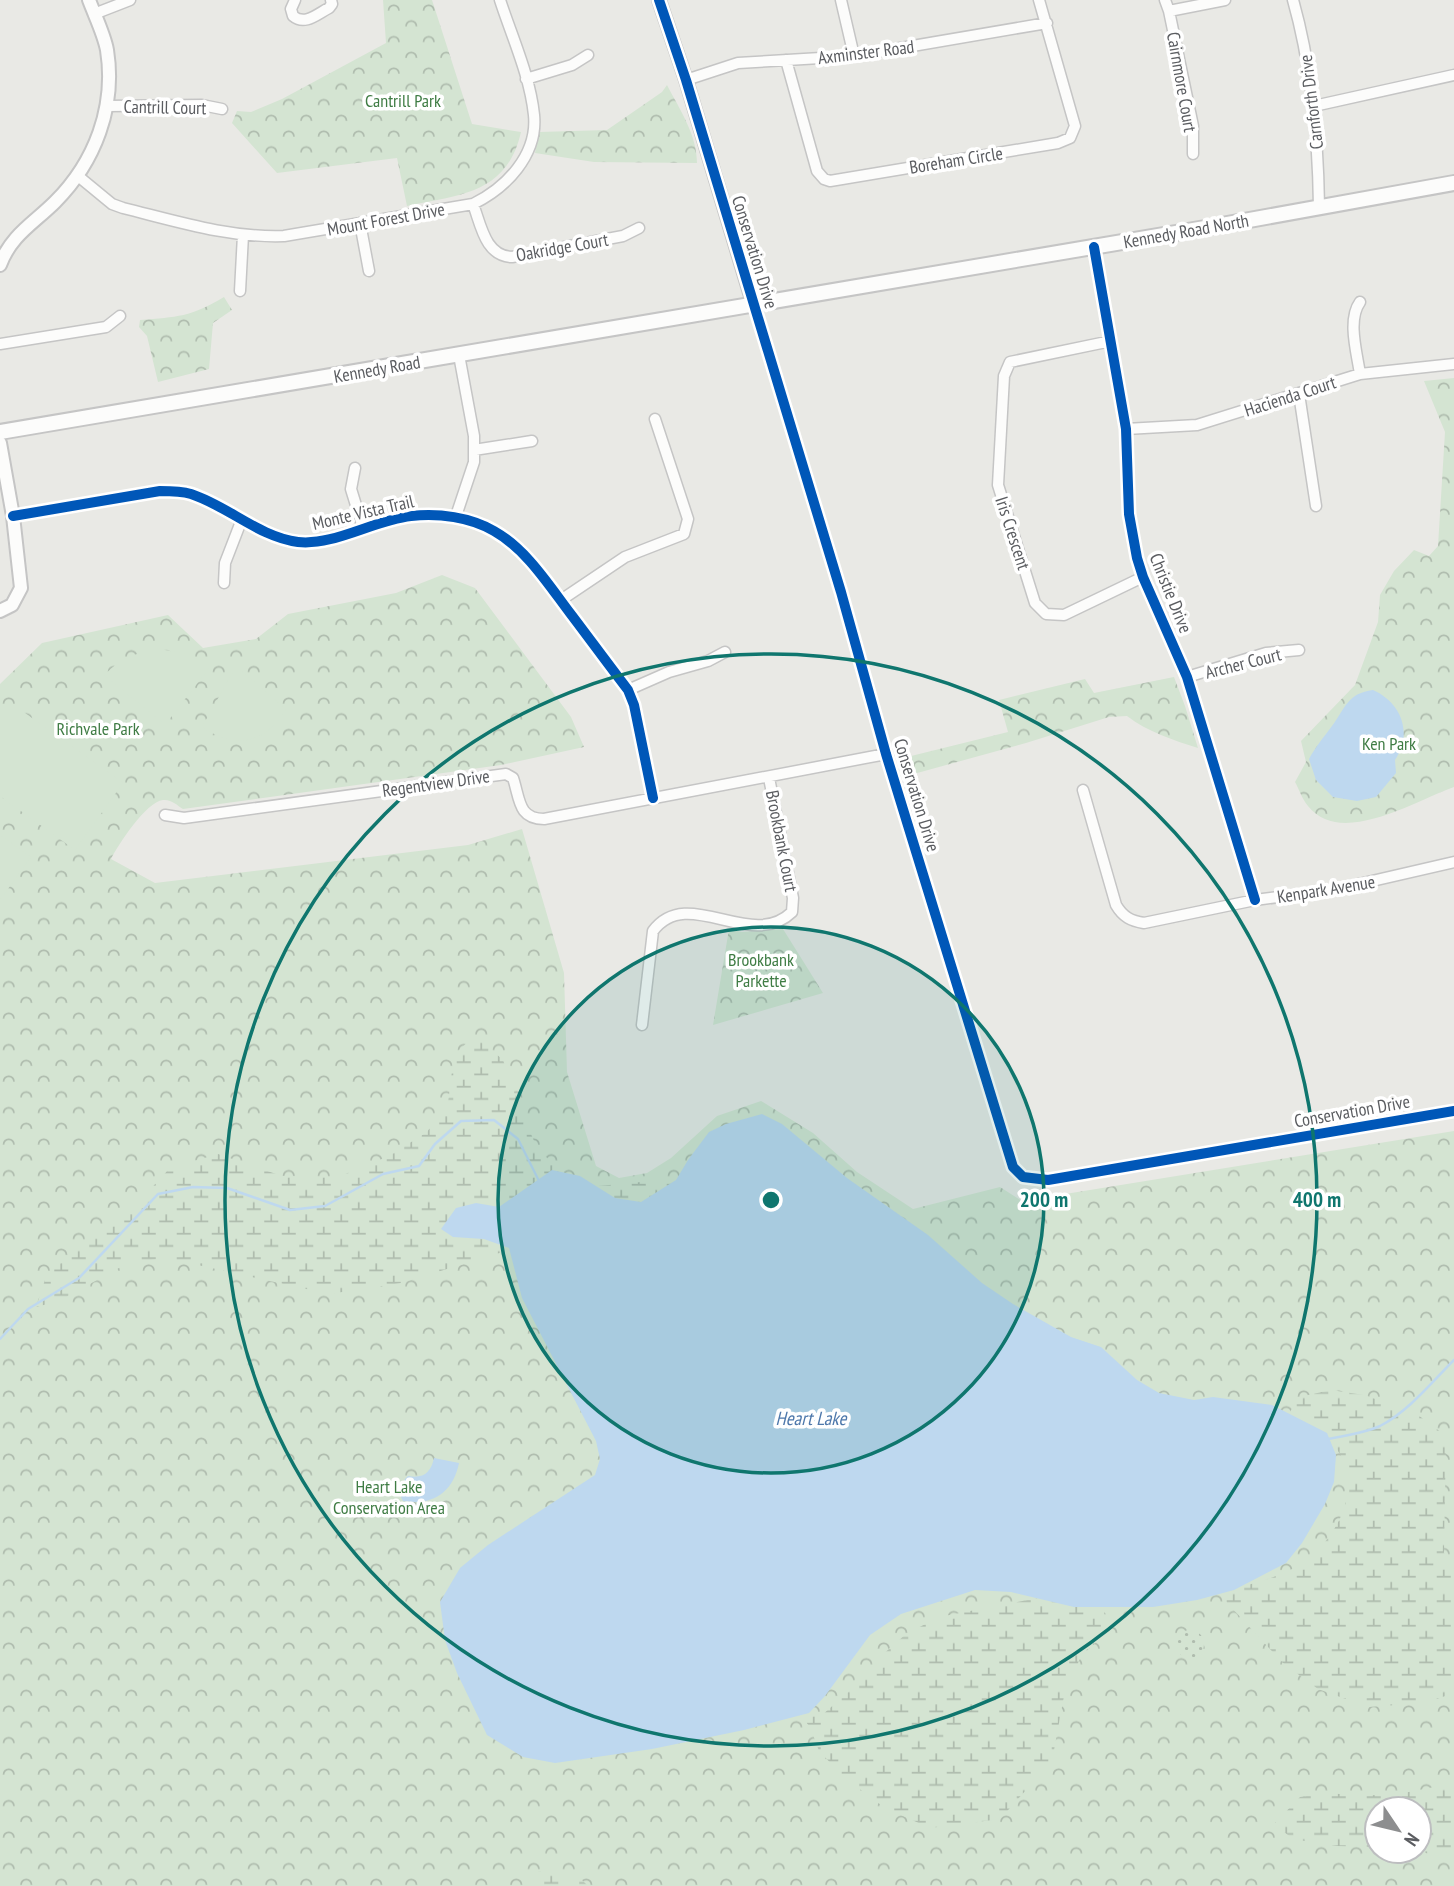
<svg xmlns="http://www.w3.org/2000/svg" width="1454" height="1886" viewBox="0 0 1454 1886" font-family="'PT Sans Narrow',sans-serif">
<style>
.forest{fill:url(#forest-crowns);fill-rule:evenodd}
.wetland{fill:url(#wetland-marsh)}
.garden{fill:url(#garden-dots)}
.pitch{fill:#d4e4d2}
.water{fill:#bed8ef}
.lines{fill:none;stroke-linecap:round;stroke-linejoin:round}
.stream{stroke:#bed8ef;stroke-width:2.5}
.minor-casing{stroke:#c5c5c5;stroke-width:13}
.tertiary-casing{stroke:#c5c5c5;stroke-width:16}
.secondary-casing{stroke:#c5c5c5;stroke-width:18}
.minor{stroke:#fcfcfb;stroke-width:10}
.tertiary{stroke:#fcfcfb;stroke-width:12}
.secondary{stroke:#fcfcfb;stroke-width:14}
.cycleway-casing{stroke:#fff;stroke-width:15}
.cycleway{stroke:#0057b8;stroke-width:10}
.ring{fill:none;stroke:#0f766e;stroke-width:3.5}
.labels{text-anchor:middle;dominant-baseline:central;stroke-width:7;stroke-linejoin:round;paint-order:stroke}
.street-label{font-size:18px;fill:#5b5d61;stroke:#fff}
.park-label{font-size:18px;fill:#3f7c44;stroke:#fff}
.water-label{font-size:19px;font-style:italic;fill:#4e78ab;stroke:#fff}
.centre{fill:#0f766e;stroke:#fff;stroke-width:3.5}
.ring-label{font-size:21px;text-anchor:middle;font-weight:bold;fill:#0f766e;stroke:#fff;stroke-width:7;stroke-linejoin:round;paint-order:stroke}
</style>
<defs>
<pattern id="forest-crowns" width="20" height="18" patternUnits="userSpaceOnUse" patternTransform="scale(1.75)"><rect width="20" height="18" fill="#d4e4d2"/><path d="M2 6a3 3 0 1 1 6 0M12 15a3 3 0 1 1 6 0" fill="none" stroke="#afbcae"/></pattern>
<pattern id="wetland-marsh" width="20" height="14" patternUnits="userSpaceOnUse" patternTransform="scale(1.75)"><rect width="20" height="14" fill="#d4e4d2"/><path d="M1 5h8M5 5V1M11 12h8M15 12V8" fill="none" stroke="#afbcae"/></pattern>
<pattern id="garden-dots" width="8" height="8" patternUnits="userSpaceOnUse" patternTransform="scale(1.75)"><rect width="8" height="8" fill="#d4e4d2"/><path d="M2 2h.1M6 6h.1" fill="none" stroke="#afbcae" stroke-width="1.8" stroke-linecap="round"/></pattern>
</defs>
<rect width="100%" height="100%" fill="#e9e9e5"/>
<path class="forest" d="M 383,0 L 432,0 L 472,124 L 521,132 C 507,194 460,195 407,206 L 397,158 L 277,173 L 232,123 L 237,111 L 251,112 L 282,99 L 386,43 Z
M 667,85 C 680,110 697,135 697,163 L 594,162 L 535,153 L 539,132 L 607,130 L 662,92 Z
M 224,297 L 232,310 L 213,323 L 209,369 L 158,382 L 147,336 L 139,327 L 140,320 C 177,317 191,317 224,297 Z
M 1454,378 L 1454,787 C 1416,800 1341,848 1308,806 C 1302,799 1299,789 1295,782 L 1306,762 L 1301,741 L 1355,685 L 1378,622 L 1380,595 L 1394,571 L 1414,550 L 1429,556 L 1438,546 L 1445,432 L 1424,381 Z
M 442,575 L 475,588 L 571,717 L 584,747 L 501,765 L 183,809 C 177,805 171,799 163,800 C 146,802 118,845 111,859 L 155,883 L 468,845 L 522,829 L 564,973 L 567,1072 L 596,1166 L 619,1178 L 647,1173 L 671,1158 L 717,1116 L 761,1101 L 813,1133 L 857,1172 L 913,1209 L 1000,1187 L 1022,1201 L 1454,1131 L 1454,1886 L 0,1886 L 0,684 L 42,643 L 168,615 L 203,648 L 256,639 L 288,614 L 396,593 ZM 1377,1809 L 1419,1809 L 1419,1851 L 1377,1851 Z
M 1174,677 L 1185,706 L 1198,748 C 1173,740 1148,732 1127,716 L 1109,717 L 1026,743 L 910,775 L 903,758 L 1008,732 L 999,700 L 1085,679 L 1094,693 Z
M 729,929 L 742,932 L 783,929 L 823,993 L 713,1025 Z"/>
<path class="wetland" d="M 475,1035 L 503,1060 L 520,1109 L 538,1150 L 568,1176 L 588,1187 L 652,1181 L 676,1183 L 659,1205 L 519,1266 L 506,1251 L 401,1283 L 329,1294 L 166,1258 L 128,1263 L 59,1301 L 36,1307 L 46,1277 L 83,1242 L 132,1209 L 170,1168 L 218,1154 L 282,1176 L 338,1177 L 389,1156 L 427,1132 L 448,1103 L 454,1055 Z
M 1331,1390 L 1364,1395 L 1414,1412 L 1446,1436 L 1444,1553 L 1454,1568 L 1454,1693 L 1425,1703 L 1368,1707 L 1318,1689 L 1283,1663 L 1218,1593 C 1245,1585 1275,1580 1299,1565 C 1335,1542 1364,1491 1338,1451 C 1336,1447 1333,1440 1330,1437 C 1321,1430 1296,1424 1285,1420 L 1299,1397 Z
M 1048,1596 L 1102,1604 L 1109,1624 L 1115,1625 L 1081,1656 L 1064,1696 L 1052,1761 L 1000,1819 L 930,1828 L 885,1808 L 845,1778 L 819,1751 L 810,1727 L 801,1716 L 821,1716 L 856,1685 L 881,1656 L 906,1634 L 939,1617 Z
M 1454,1783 L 1454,1869 L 1445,1861 L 1419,1850 L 1419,1809 L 1377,1809 L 1377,1847 L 1337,1846 L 1293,1839 L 1274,1824 L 1300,1797 L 1327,1793 L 1364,1796 L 1409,1792 Z
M 557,1871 L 580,1878 L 588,1886 L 531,1886 L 528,1882 L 537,1872 Z"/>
<path class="garden" d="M1176 1644a14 14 0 1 1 28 0a14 14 0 1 1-28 0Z"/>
<path class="pitch" d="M 155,648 L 190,655 L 210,667 L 168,721 L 163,723 L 104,675 L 122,659 Z
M 239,669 L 286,709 C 265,744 236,750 202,727 L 234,670 Z
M 18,708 L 123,783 L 75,850 L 0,796 L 0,732 Z
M 0,835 L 31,857 L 0,900 Z"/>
<path class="water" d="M 1373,690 C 1402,703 1413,734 1395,760 L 1396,773 L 1376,797 L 1357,801 L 1333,797 L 1316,780 L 1309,759 C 1316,746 1324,737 1332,726 C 1345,708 1348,693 1373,690 Z
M 762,1114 L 782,1124 L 847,1178 L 928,1235 L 982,1283 L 1013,1304 L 1071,1337 L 1101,1347 L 1137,1380 L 1159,1393 L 1194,1400 L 1213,1397 L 1272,1405 L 1327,1433 L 1336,1455 L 1334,1482 L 1325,1504 L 1302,1543 L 1286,1563 L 1234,1590 L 1197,1600 L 1153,1607 L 1074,1607 L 1011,1592 L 975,1590 L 901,1614 L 870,1635 L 825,1696 L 809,1713 L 744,1730 L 652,1749 L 555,1763 L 523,1757 L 487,1735 L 457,1673 L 445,1640 L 440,1602 L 460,1568 L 488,1545 L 595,1475 L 600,1459 L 596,1441 L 522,1298 L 509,1248 L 484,1239 L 453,1237 L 441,1229 L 456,1208 L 476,1203 L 499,1207 L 552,1170 L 580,1176 L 615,1198 L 641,1202 L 676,1180 L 688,1160 L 709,1132 L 726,1124 Z
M 434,1458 L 459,1463 C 453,1493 432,1506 403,1501 L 401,1497 L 405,1479 L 408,1476 C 424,1479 431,1472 434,1458 Z"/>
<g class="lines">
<path class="stream" d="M 0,1339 L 28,1309 L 79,1278 L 158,1194 L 193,1187 L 227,1188 L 290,1210 L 325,1206 L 383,1174 L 419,1166 L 435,1144 L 461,1121 L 494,1120 L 518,1139 L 540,1183
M 1327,1439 C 1344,1436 1365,1433 1380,1426 C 1409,1411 1432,1382 1454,1360"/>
<defs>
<path id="minor" d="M 295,0 L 291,9 L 293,16 C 305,26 317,14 329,8 L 332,4 L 331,0
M 841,0 L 854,56
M 1165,0 L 1169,11
M 1293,0 C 1312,67 1318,137 1319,206
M 94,14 L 130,0
M 786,60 L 817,171 L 824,179 L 830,181 L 1058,143 L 1070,138 L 1075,126 L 1039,0
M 526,79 L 572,65 L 588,55
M 686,80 L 738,63 L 854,56 L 1047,23
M 107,106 L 202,105 L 222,109
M 1314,106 L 1454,75
M 1193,154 L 1193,126 L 1169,11 L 1225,0
M 78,176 L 112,204 L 123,208 C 176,221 229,238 284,236 L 473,204 C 506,188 538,155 534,115 C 530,76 512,37 500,0
M 473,204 C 481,225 485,256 512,257 L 623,236 L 639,228
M 360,223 L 369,271
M 1094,247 L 1126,429 L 1129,514 L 1137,558 L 1143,577 L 1187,677 L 1255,900
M 240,291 L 243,235
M 753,303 L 841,592 L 886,754 L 1013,1167 L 1023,1177 L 1048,1180 L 1454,1111
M 1111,341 L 1010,362 L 1004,376 L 998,485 L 1035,603 L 1046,614 L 1064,615 L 1143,577
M 0,344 L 106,327 L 120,316
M 1360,374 C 1357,353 1347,320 1360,302
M 1299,394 L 1316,506
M 1126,429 L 1197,425 L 1360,374 L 1454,364
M 474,450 L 532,441
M 355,468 L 351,489 L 363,528
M 13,516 L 160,491 C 170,491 181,491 191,494 C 228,506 259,537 298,542 C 334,546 374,520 411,516 C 439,513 470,517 494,531 C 526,549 548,584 570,613 C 589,638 608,664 628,690 L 634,705 L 653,798
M 456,516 L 474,462 L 474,436 L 459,355
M 224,583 L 225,563 L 242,519
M 561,600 L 625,557 L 684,534 L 688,519 L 655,419
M 1187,677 L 1266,653 L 1299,650
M 628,690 L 669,672 L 708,661 L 725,652
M 1083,790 L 1116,905 C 1123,917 1131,921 1144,923 L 1255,900 L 1333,890 L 1454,862
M 165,815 L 184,818 L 506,774 L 513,778 C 520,799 518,819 544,819 L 886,754
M 642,1025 L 653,931 C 688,884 751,952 792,912 L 793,898 L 769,778"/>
<path id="tertiary" d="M 659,0 L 686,80 L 753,303
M 0,265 C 11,235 34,223 55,202 C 95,162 116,107 107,50 C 104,34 95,16 89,0
M 0,443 L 13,516 L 21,588 L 12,605 L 0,611"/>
<path id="secondary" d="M 0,432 L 1205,228 L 1454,183"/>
</defs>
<use href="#minor" class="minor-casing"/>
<use href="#tertiary" class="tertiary-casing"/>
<use href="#secondary" class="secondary-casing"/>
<use href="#minor" class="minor"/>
<use href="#tertiary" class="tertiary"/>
<use href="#secondary" class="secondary"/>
<defs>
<path id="cycleway" d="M 659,0 L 686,80 L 841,592 L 886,754 L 1013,1167 L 1023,1177 L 1048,1180 L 1454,1111
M 1094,247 L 1126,429 L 1129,514 L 1137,558 L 1143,577 L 1187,677 L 1255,900
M 13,516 L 160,491 C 170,491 181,491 191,494 C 228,506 259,537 298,542 C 334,546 374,520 411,516 C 439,513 470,517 494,531 C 526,549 548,584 570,613 C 589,638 608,664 628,690 L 634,705 L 653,798"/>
</defs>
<use href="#cycleway" class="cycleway-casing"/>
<use href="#cycleway" class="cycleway"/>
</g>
<circle cx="771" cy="1200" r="273" fill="#0f766e" fill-opacity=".12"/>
<g class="ring">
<circle cx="771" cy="1200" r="273"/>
<circle cx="771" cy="1200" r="546"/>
</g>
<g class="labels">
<g class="street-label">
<text transform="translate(866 52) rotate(-7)">Axminster Road</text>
<text transform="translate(1182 82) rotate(80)">Cairnmore Court</text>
<text transform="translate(1311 102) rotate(-97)">Carnforth Drive</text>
<text transform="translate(165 107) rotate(1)">Cantrill Court</text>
<text transform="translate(956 160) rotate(-9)">Boreham Circle</text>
<text transform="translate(386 219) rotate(-10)">Mount Forest Drive</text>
<text transform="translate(1186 231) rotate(-10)">Kennedy Road North</text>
<text transform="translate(562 247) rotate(-10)">Oakridge Court</text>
<text transform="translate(755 252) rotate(73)">Conservation Drive</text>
<text transform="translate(377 369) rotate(-10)">Kennedy Road</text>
<text transform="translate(1290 396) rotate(-18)">Hacienda Court</text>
<text transform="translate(363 512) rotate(-13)">Monte Vista Trail</text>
<text transform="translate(1013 533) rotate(72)">Iris Crescent</text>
<text transform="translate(1171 593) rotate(68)">Christie Drive</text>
<text transform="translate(1243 663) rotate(-14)">Archer Court</text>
<text transform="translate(436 783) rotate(-8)">Regentview Drive</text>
<text transform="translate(917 795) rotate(73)">Conservation Drive</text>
<text transform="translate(782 841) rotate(79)">Brookbank Court</text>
<text transform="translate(1326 889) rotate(-9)">Kenpark Avenue</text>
<text transform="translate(1352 1111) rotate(-10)">Conservation Drive</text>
</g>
<g class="park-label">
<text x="403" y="100">Cantrill Park</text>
<text x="98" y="728">Richvale Park</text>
<text x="1389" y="743">Ken Park</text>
<text x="761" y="959">Brookbank<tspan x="761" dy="21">Parkette</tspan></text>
<text x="389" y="1486">Heart Lake<tspan x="389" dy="21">Conservation Area</tspan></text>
</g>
<g class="water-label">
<text x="811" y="1418">Heart Lake</text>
</g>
</g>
<circle cx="771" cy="1200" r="10" class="centre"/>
<g class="ring-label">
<text x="1044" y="1207">200 m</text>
<text x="1317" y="1207">400 m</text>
</g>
<g transform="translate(1398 1830) rotate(125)"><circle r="33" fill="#ffffff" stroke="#bdbec0" stroke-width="2"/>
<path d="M0-5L12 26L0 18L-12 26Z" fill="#8d8e8f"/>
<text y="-10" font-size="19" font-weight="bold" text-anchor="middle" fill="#5b5d61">N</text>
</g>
</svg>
